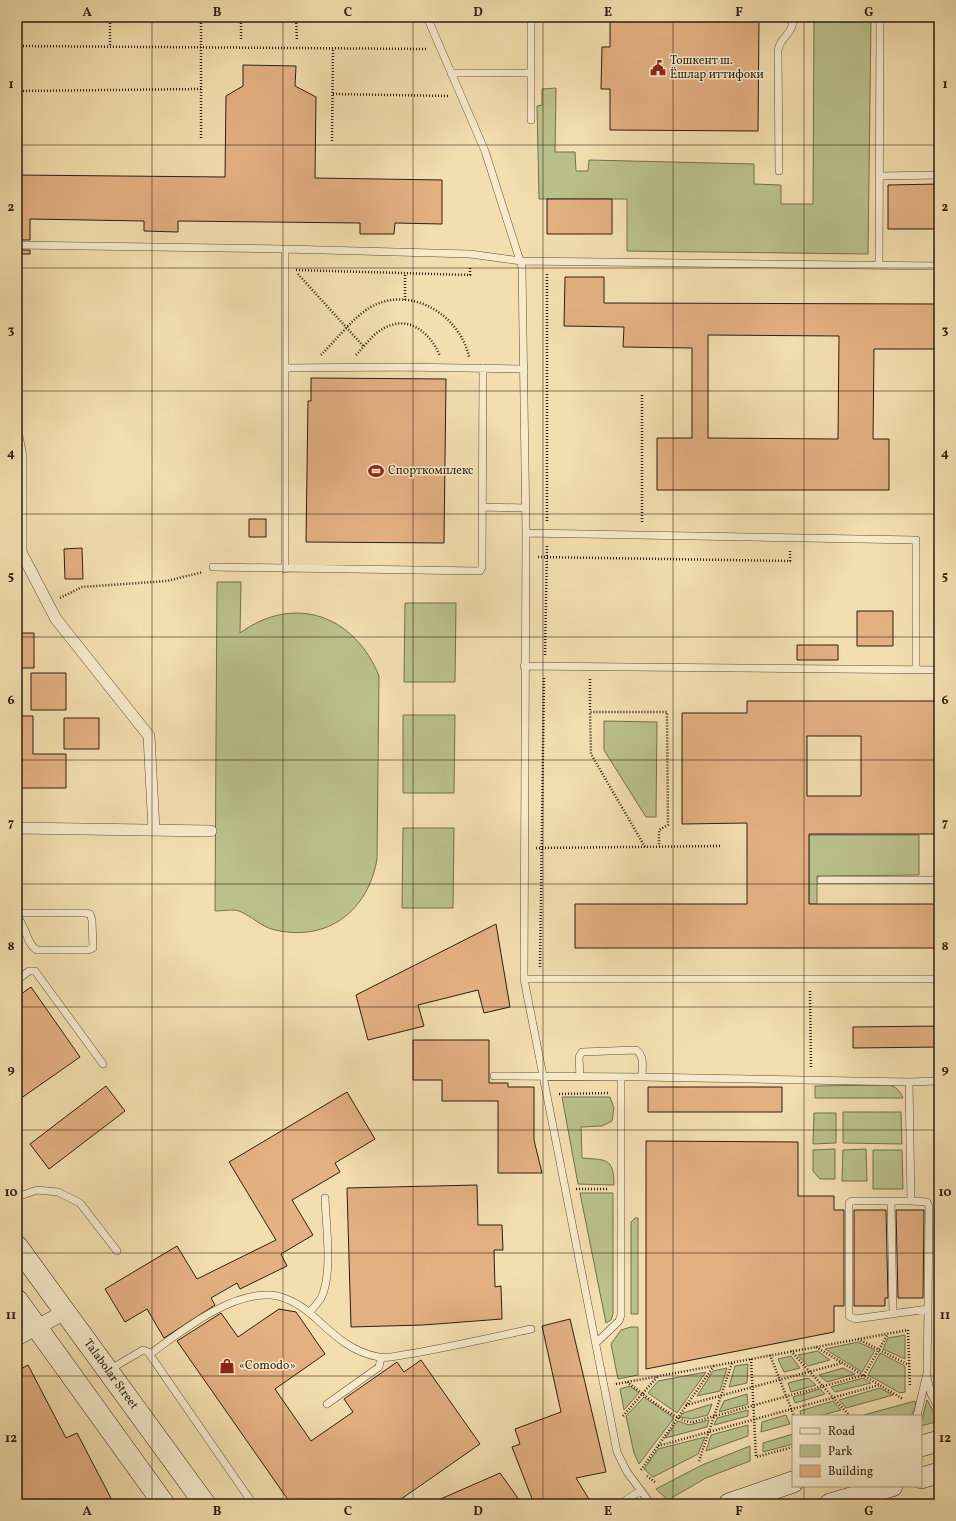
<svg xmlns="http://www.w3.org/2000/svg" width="956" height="1521" viewBox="0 0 956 1521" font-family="Vollkorn,serif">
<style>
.green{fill:#bac18b;stroke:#74704f}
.building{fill:#e3b082;stroke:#2d1f13;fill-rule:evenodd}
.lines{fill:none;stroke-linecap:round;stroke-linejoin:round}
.service-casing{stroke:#5e4f3a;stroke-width:8}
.pedestrian-casing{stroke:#5e4f3a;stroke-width:12}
.minor-casing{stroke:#5e4f3a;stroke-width:16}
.secondary-casing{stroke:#2d1f13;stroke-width:22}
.path{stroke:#2d1f13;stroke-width:2.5;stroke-dasharray:1 2;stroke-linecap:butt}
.service{stroke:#f7eacb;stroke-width:7}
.pedestrian{stroke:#f7eacb;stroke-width:11}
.minor{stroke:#f7eacb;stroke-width:15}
.secondary{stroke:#f7eacb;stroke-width:21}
.grid{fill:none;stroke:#2d1f13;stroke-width:1;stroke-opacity:0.55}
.labels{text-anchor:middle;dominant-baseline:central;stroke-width:3;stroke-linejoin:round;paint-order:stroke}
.poi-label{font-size:12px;fill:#2d1f13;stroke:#f7eacb;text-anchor:start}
.street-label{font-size:12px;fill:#2d1f13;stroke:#f7eacb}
.neatline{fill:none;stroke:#2d1f13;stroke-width:1.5}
.grid-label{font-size:13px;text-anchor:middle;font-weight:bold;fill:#2d1f13}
</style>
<rect width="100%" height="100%" fill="#f3deaf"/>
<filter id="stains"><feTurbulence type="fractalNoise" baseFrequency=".005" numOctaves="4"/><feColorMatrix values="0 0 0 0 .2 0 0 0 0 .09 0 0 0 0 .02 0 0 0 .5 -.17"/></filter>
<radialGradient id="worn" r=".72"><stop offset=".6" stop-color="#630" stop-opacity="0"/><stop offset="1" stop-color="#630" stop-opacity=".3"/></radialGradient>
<path class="green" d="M 814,17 L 871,17 L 868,254 L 627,251 L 627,199 L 539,199 L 537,106 L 542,105 L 542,89 L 556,88 L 555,152 L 575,152 L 576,171 L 588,171 L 589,160 L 754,164 L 754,184 L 781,185 L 781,204 L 813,204 Z
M 217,582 L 241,582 L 240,633 C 295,593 355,616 379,676 L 377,859 C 368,911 328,942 275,930 C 261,927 252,916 239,911 C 233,909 222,911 215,911 Z
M 405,603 L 456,603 L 455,682 L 404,682 Z
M 403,715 L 455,715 L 454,793 L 403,793 Z
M 604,721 L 657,722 L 656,817 L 646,817 L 604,750 Z
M 403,828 L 454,828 L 453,908 L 402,908 Z
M 809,835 L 919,835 L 919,875 L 817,876 L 817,904 L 809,904 Z
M 888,1085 C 896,1086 900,1091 903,1098 L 815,1098 L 815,1086 Z
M 562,1097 L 610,1097 L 614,1108 L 612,1121 L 602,1126 L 581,1127 L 582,1158 C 605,1160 614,1157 614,1185 L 578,1184 Z
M 843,1112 L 901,1112 L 902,1144 L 843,1143 Z
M 814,1113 L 836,1113 L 836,1143 L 813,1144 Z
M 835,1149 L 835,1179 L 820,1179 L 813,1171 L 813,1150 Z
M 866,1149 L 867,1181 L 842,1181 L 843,1150 Z
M 873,1150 L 902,1150 L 903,1189 L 873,1189 Z
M 580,1193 L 613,1193 L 613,1314 L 611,1320 L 606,1323 Z
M 635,1218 L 638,1218 L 638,1314 L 631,1314 L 631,1222 Z
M 631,1327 L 638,1327 L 638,1375 L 618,1379 L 611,1344 L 621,1330 Z
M 905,1335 L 905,1359 L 883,1349 L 888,1338 Z
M 858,1342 L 875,1350 L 862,1372 L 825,1349 Z
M 818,1351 L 830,1360 L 808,1366 L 798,1355 Z
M 880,1353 L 905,1366 L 905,1392 L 900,1393 L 868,1375 Z
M 791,1356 L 800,1368 L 784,1372 L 778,1359 Z
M 748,1364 L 747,1383 L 729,1387 L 735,1366 Z
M 727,1368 L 720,1391 L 697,1396 L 713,1371 Z
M 843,1368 L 855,1374 L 827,1382 L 819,1375 Z
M 706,1372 L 677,1413 L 648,1393 L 658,1381 Z
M 808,1378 L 816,1385 L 791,1392 L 788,1383 Z
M 863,1378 L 871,1383 L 835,1392 L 831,1387 Z
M 630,1386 L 639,1393 L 624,1410 L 620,1389 Z
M 880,1388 L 893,1395 L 846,1408 L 839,1400 Z
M 820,1389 L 825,1394 L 795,1403 L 793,1397 Z
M 747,1394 L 748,1404 L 719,1412 L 724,1401 Z
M 644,1397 L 674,1418 L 639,1464 L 634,1453 L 626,1416 Z
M 927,1400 L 939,1421 L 921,1426 L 921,1423 Z
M 833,1401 L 841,1410 L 819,1416 L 801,1416 L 800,1411 Z
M 915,1401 L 916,1406 L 911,1416 L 860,1416 Z
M 712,1404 L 708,1415 L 692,1419 L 680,1417 L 683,1413 Z
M 748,1410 L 748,1416 L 714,1425 L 717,1418 Z
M 786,1415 L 790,1424 L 761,1432 L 762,1422 Z
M 709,1420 L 707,1427 L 665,1438 L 678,1421 L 689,1425 Z
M 748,1425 L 748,1436 L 706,1451 L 711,1435 Z
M 793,1434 L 793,1444 L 763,1452 L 763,1443 Z
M 705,1437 L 698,1454 L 653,1477 L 644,1469 L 658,1449 Z
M 750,1446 L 750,1461 L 706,1478 L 668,1500 L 656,1489 L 702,1465 Z"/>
<path class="building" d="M 610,17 L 759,17 L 758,131 L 610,130 L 610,89 L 601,89 L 602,47 L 610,47 Z
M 243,65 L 296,66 L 295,86 L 316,97 L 315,178 L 442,180 L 442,224 L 395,223 L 394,234 L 360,234 L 360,223 L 178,221 L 178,232 L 144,231 L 144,221 L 30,219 L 30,240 L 17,240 L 17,175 L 225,177 L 226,96 L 243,86 Z
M 939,184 L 939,229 L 888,229 L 888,185 Z
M 547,199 L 612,199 L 612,234 L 547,234 Z
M 17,250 L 30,250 L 30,254 L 17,254 Z
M 565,277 L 604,277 L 604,303 L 939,304 L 939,349 L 874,349 L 873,439 L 889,439 L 889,490 L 657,490 L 657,438 L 692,438 L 692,348 L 623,347 L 624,327 L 564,326 ZM 708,335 L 839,336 L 838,439 L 708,438 Z
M 311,378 L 446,379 L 444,543 L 306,542 L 308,401 L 311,401 Z
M 249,519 L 266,519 L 266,537 L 249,537 Z
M 82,548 L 83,579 L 65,579 L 64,549 Z
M 857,611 L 893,611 L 893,646 L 857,646 Z
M 17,633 L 34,633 L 34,668 L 17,668 Z
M 797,645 L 838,645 L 838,660 L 797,660 Z
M 31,673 L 66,673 L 66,710 L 31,710 Z
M 747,701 L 939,701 L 939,834 L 809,834 L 809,904 L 939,904 L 939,948 L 575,948 L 575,904 L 747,904 L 747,823 L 682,824 L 682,713 L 747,713 ZM 807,736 L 861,736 L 861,796 L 807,796 Z
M 17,716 L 33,716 L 33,754 L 66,754 L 66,788 L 17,788 Z
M 64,718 L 99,718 L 99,749 L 64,749 Z
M 496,924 L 510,1007 L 484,1013 L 478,990 L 418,1005 L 424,1026 L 368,1040 L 356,995 Z
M 31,987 L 80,1057 L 17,1101 L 17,997 Z
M 939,1026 L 939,1047 L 853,1048 L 853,1027 Z
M 413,1040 L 489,1040 L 489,1083 L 508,1083 L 508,1087 L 534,1087 L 534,1140 L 542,1173 L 498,1173 L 498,1101 L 442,1101 L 442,1080 L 413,1080 Z
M 106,1086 L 125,1111 L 49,1169 L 30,1144 Z
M 648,1087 L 782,1087 L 782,1112 L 648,1112 Z
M 347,1092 L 375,1139 L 335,1163 L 340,1172 L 292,1200 L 313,1235 L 281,1254 L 287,1266 L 240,1289 L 237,1283 L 211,1298 L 215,1305 L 164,1338 L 147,1309 L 125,1322 L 105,1289 L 177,1246 L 197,1279 L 276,1240 L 229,1162 Z
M 646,1141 L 798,1142 L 798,1196 L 834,1196 L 834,1210 L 844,1210 L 844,1306 L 834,1306 L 834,1332 L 646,1369 Z
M 477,1185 L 478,1225 L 502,1225 L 503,1250 L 494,1250 L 495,1287 L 501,1286 L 502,1319 L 423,1325 L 351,1327 L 347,1188 Z
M 854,1210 L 886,1210 L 888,1298 L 885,1298 L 885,1306 L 854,1306 Z
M 896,1210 L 924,1210 L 923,1298 L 898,1298 Z
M 279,1309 L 296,1312 L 325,1354 L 275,1389 L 311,1441 L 353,1412 L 344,1399 L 397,1362 L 404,1372 L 421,1360 L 480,1444 L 394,1504 L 291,1504 L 177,1341 L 221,1313 L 238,1337 Z
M 570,1319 L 606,1472 L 576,1478 L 592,1504 L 534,1504 L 512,1447 L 520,1444 L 515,1429 L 561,1412 L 542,1326 Z
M 28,1365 L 66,1438 L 77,1433 L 114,1504 L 17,1504 L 17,1371 Z
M 500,1473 L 522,1504 L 429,1504 Z"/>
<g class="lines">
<defs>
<path id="service" d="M 427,17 L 485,151 L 522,267 L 526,533 L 524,979 L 617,1452 L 627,1472 L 651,1504
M 531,17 L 531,120
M 451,73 L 531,73
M 779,171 L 778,50 C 782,33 793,37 793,17
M 880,176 L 939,175
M 17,245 L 285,249
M 879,266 L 880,17
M 286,368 L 400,367 L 524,369
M 482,507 L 526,508
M 526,533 L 916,540 L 916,670
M 213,567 L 480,571 L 482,567 L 483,368
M 285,569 L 285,249 L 470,254 L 521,261 L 939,266
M 524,666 L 939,670
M 821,880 L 939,880
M 17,913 L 86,913 L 90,914 L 92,920 L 93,948 L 88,950 L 37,950 C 26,944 26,925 17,917
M 524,979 L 939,979
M 17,980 L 29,971 L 35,971 L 103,1064
M 494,1076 L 642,1077 C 642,1068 645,1056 636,1050 L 582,1052 L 579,1057 L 580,1077
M 642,1077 L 909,1082 L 911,1201
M 909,1082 L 938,1081
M 17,1197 L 37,1190 L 58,1192 L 80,1203 L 117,1251
M 891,1201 L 893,1314
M 309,1313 C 313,1308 318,1303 321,1298 C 333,1275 326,1225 325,1198
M 596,1343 L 619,1321 L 621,1315 L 621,1078
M 150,1354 C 182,1331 229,1293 270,1295 C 285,1296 300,1305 311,1314 C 332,1333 350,1352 379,1357 C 388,1359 400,1355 409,1354 C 450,1347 490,1338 531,1329
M 109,1370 L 143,1350 L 148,1352 L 253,1504
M 927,1377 L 931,1394 L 939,1408
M 327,1404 L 379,1367 L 381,1358
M 917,1416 L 927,1373 L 928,1309 L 855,1319 L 849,1316 L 849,1203 L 852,1201 L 911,1201 L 927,1202 L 929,1207 L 928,1309
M 620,1504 L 640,1491"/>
<path id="pedestrian" d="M 17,436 L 21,456 L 21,552 L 56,619 L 149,736 L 154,830
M 17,828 L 211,831"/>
<path id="minor" d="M 17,1338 L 65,1312"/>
<g id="secondary">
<path id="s1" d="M 17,1246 L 205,1504"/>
<path d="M 17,1300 L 164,1504"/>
<path d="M 921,1446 L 939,1441"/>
<path d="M 921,1478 L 939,1473"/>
<path d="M 729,1504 L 793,1482"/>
<path d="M 830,1504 L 892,1486"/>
</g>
</defs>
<use href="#service" class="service-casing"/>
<use href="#pedestrian" class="pedestrian-casing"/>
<use href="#minor" class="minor-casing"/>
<use href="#secondary" class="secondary-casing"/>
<path class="path" d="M 110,17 L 110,46
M 201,17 L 201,138
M 241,17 L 241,41
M 296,17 L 297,41
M 17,46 L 428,49
M 17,91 L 201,89
M 333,94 L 449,96
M 332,141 L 333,50
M 296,270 L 470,275 L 470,266
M 298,274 L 364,347
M 547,274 L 547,523
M 405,300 L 405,274
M 321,355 C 335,341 352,319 369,308 C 409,284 460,314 469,357
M 356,355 C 363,348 370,338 378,332 C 405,312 429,330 440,356
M 642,395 L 642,523
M 538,557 L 790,561 L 790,550
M 60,598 L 82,587 L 167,581 L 203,572
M 545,655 L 547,546
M 590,679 L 590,712
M 645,847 L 591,754 L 590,712 L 667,712 L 668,825 L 659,830 L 659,846
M 536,848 L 720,846
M 540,967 L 544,678
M 810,991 L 811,1068
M 559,1094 L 610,1093
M 576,1189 L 609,1189
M 858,1339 L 909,1365
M 816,1347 L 903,1399
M 791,1351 L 848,1414
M 770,1355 L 794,1416
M 751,1359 L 756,1457 L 793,1447
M 627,1382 C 641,1392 677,1423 693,1422 L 864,1375 L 888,1334
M 616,1384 L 908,1330 L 910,1387
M 686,1405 L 842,1363
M 623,1416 L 657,1377
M 658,1446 L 879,1385
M 699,1461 L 732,1363
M 641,1470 L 714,1366
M 647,1476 L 655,1482"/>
<use href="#service" class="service"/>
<use href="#pedestrian" class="pedestrian"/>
<use href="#minor" class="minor"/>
<use href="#secondary" class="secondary"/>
</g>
<path class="grid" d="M 152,17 L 152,1504M 283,17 L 283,1504M 413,17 L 413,1504M 543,17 L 543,1504M 673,17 L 673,1504M 804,17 L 804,1416M 17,145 L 939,145M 17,268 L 939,268M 17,391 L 939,391M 17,514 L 939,514M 17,637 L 939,637M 17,760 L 939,760M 17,884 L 939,884M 17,1007 L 939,1007M 17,1130 L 939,1130M 17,1253 L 939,1253M 17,1376 L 939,1376M 804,1486 L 804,1504"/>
<defs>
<symbol id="civic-bare" viewBox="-9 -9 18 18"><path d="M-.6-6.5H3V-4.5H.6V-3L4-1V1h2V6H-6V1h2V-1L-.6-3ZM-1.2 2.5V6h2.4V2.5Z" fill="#8f2418" stroke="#f7eacb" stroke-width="2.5" paint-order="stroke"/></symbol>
<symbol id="stadium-bare" viewBox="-9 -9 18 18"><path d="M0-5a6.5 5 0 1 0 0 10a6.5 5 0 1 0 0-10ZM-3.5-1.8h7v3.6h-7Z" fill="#8f2418" stroke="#f7eacb" stroke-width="2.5" paint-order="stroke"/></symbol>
<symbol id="shop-bare" viewBox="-9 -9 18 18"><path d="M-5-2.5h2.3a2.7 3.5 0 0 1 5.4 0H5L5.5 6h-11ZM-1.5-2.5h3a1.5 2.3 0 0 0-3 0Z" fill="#8f2418" stroke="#f7eacb" stroke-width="2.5" paint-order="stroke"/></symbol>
</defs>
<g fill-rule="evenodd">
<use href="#civic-bare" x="647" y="57" width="22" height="22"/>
<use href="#stadium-bare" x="365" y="460" width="22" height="22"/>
<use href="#shop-bare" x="216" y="1355" width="22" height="22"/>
</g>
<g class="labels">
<g class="poi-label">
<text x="670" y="61">Тошкент ш.<tspan x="670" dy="14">Ёшлар иттифоки</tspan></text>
<text x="388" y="471">Спорткомплекс</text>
<text x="239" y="1366">«Comodo»</text>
</g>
<g class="street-label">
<text stroke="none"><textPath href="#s1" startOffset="159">Talabolar Street</textPath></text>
</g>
</g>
<rect width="956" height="1521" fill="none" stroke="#f3deaf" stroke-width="44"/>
<rect x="792" y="1415" width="130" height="72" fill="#f7eacb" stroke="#a69981"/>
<rect x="800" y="1428" width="20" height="6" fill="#f7eacb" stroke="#a69981"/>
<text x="828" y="1435" font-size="12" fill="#2d1f13">Road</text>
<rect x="800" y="1445" width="20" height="12" fill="#bac18b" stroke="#a69981"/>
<text x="828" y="1455" font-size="12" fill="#2d1f13">Park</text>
<rect x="800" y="1465" width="20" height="12" fill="#e3b082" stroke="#a69981"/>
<text x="828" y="1475" font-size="12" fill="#2d1f13">Building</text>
<rect x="22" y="22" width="912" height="1477" class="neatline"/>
<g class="grid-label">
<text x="87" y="16">A</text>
<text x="217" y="16">B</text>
<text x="348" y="16">C</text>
<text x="478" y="16">D</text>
<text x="608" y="16">E</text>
<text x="739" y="16">F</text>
<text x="869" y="16">G</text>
<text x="11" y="88">1</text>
<text x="945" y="88">1</text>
<text x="11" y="211">2</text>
<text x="945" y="211">2</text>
<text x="11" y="334">3</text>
<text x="945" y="334">3</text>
<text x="11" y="457">4</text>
<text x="945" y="457">4</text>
<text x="11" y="580">5</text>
<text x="945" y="580">5</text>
<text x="11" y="704">6</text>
<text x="945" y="704">6</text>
<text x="11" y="827">7</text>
<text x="945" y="827">7</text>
<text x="11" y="950">8</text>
<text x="945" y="950">8</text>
<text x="11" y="1073">9</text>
<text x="945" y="1073">9</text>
<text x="11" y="1196">10</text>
<text x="945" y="1196">10</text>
<text x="11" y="1319">11</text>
<text x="945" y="1319">11</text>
<text x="11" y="1442">12</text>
<text x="945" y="1442">12</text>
<text x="87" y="1515">A</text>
<text x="217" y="1515">B</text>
<text x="348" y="1515">C</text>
<text x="478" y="1515">D</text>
<text x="608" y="1515">E</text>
<text x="739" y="1515">F</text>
<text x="869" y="1515">G</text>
</g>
<rect width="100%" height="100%" filter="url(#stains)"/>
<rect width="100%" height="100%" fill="url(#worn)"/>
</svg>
